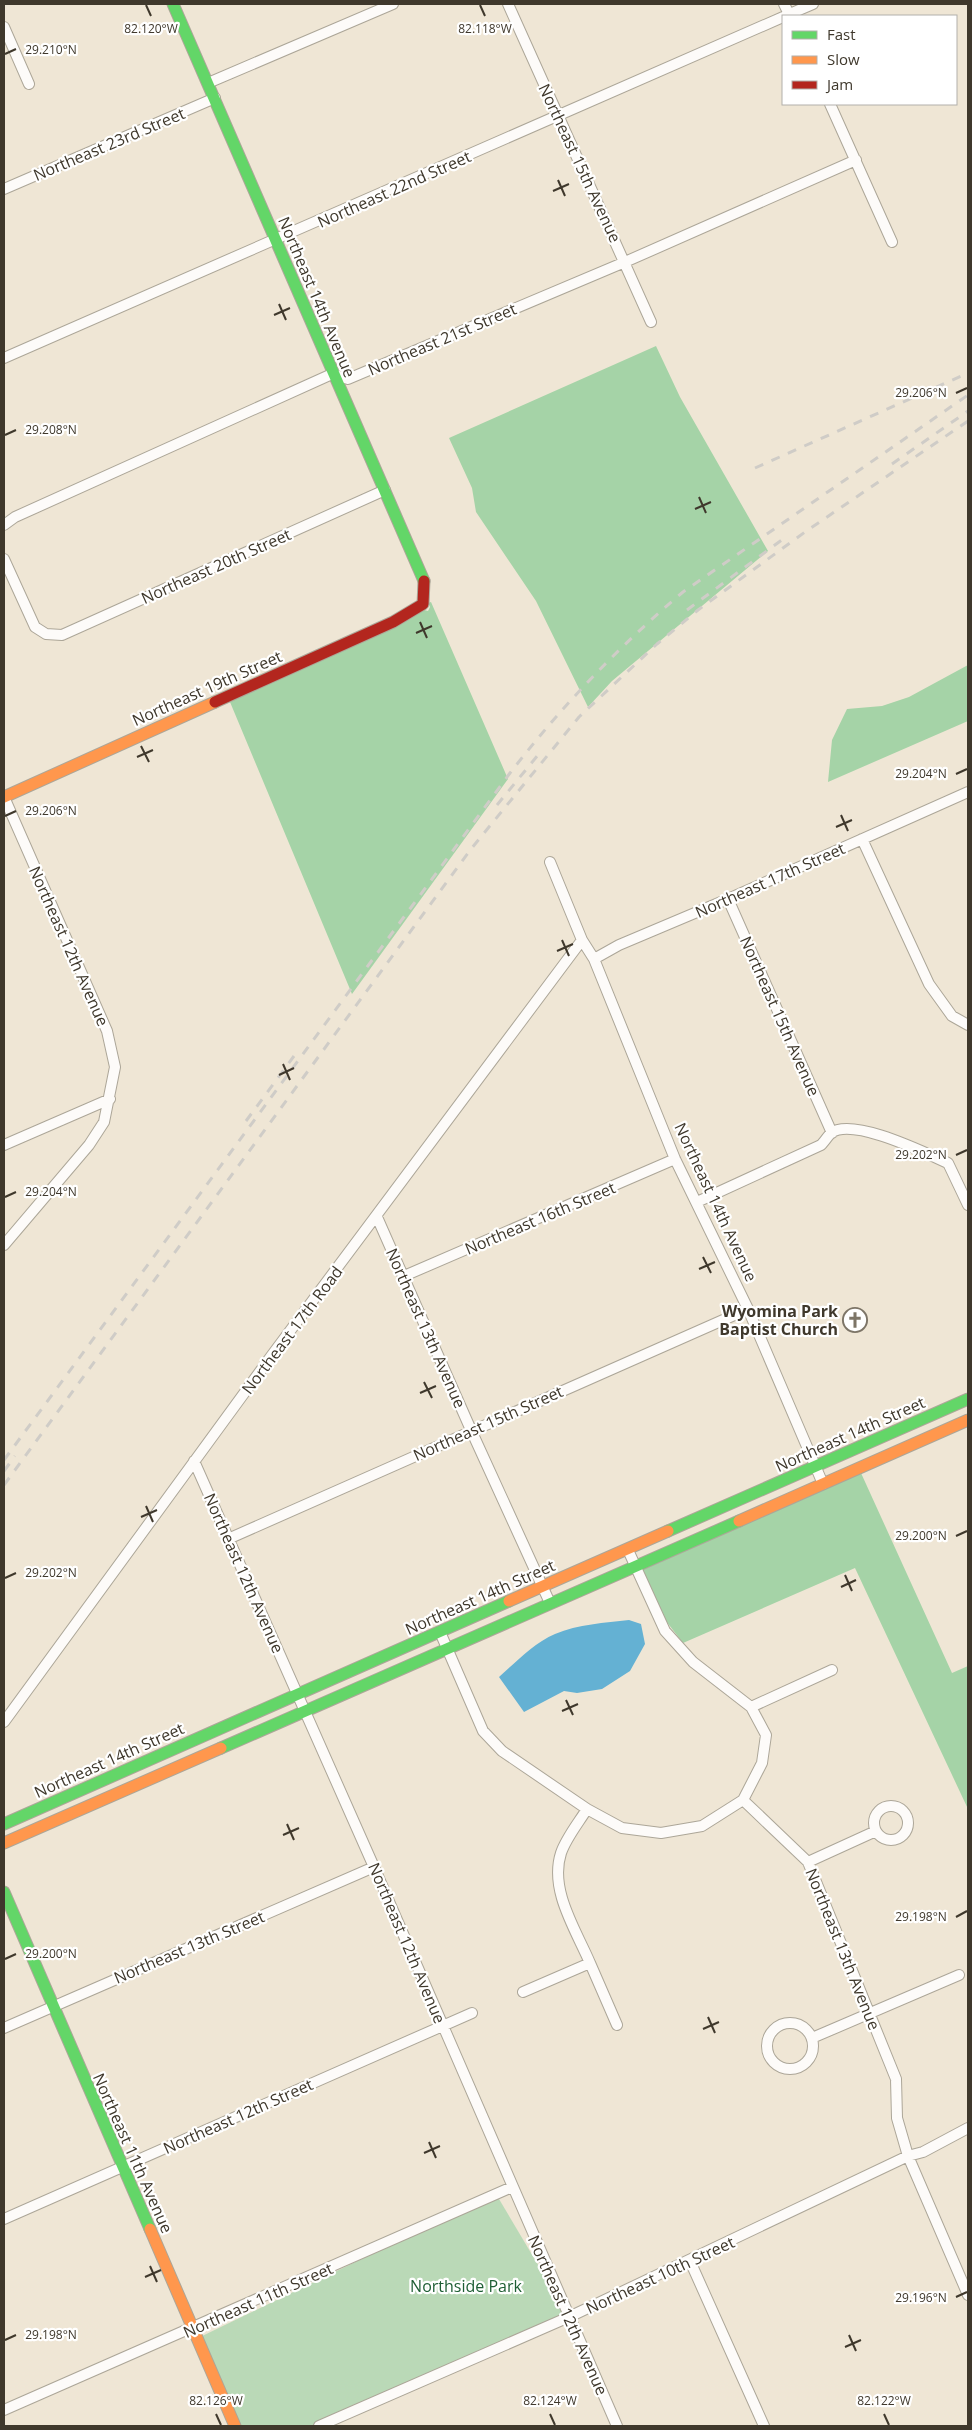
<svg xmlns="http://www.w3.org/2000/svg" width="972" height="2430" viewBox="0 0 972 2430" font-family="'Open Sans',sans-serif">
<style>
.green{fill:#bad9b7}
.forest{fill:#a5d3a7}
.water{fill:#64b1d3}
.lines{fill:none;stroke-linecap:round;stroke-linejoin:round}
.street-casing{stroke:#aca698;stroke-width:12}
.fast-casing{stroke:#aca698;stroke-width:13}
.slow-casing{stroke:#aca698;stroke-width:13}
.jam-casing{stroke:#aca698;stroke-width:13}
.street{stroke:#fdfbf9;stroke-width:10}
.fast{stroke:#63d668;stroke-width:11}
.slow{stroke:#ff974d;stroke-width:11}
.jam{stroke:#b3261e;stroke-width:11}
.rail{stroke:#cfccc7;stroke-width:3;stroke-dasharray:9 9;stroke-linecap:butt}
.ticks{fill:none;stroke:#3f382c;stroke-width:2}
.labels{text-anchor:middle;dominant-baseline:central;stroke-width:4.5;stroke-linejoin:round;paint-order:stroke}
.street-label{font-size:16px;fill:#3f382c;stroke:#fff}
.poi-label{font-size:16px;font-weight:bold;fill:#3f382c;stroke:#fff;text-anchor:end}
.park-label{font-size:16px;fill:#1e5e34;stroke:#fff}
.ticks-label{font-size:12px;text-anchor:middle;fill:#3f382c;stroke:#fff;stroke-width:4.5;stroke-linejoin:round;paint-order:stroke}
</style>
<rect width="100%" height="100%" fill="#efe6d5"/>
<path class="green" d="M 496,2194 L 569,2317 L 319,2426 L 235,2426 L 196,2339 Z"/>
<path class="forest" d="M 656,346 L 680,397 L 768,551 L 612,681 L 588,707 L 536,601 L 476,512 L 472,488 L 449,438 Z
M 431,602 L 508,779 L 352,994 L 230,702 L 424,610 L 428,611 L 430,607 L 428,603 Z
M 968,665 L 968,721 L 828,782 L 832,740 L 847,709 L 882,706 L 909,697 Z
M 861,1473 L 952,1673 L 968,1666 L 968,1809 L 855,1568 L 683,1643 L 666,1621 L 642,1570 Z"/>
<path class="water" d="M 629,1620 L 641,1624 L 645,1644 L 630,1671 L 602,1689 L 577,1693 L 564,1691 L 524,1712 L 499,1677 C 516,1662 534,1643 555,1634 C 578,1624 605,1623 629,1620 Z"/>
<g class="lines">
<defs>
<path id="street" d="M 508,4 L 651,322
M 784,4 L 790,16
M 785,16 L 813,4
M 4,27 L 29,84
M 208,83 L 393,4
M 830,104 L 892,242
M 4,189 L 215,98
M 4,358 L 783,17
M 4,525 L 15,517 L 332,374 L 348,379 L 625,262 L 856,160
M 4,559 L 35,627 L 46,634 L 62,635 L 385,490
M 862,839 L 929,984 L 952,1016 L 968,1025
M 550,862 L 582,940 L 594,959 L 619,945 L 728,899 L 968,792
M 728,899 L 832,1133
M 594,959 L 675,1159 L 748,1309 L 823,1484
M 4,1145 L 110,1099
M 697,1202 L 821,1145 C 824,1142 828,1136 831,1133 C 853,1117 925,1153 948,1163 L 968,1205
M 377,1217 L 471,1430 L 550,1603
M 4,1245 L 89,1145 L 104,1122 L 115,1067 L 107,1031 L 4,797
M 404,1276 L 675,1159
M 194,1461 L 374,1867 L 617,2426
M 228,1539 L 748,1309
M 628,1550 L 665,1631 L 693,1662 L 751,1707 L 766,1735 L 762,1763 L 743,1800 L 808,1862 L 896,2079 L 897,2118 L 908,2156 L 968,2295
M 440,1632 L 483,1731 L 502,1751 L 587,1809 L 622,1828 L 661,1833 L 702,1826 L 743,1800
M 751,1707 L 832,1670
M 4,1722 L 272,1355 L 582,940
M874 1823a17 17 0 1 1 34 0a17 17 0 1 1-34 0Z
M 587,1809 C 579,1822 566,1838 561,1853 C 549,1890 576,1930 590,1963
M 808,1862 L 876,1831
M 523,1992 L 590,1963 L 617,2025
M767 2046a23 23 0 1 1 46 0a23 23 0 1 1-46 0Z
M 4,2028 L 374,1867
M 812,2038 L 959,1975
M 4,2219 L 472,2013
M 690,2261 L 764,2426
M 4,2410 L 512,2187
M 319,2426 L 569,2317 L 908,2156 L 923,2152 L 968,2128"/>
<path id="fast" d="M 173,4 L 424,581
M 668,1531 L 968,1399
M 221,1748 L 739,1521
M 4,1824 L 509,1601
M 4,1892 L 150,2229"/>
<path id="slow" d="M 4,797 L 215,702
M 739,1521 L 968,1420
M 509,1601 L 668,1531
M 4,1843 L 221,1748
M 150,2229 L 235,2426"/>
<path id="jam" d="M 215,702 L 393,622 L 423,604 L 424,581"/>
</defs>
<use href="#street" class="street-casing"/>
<use href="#fast" class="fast-casing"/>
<use href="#slow" class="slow-casing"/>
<use href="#jam" class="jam-casing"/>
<use href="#street" class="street"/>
<use href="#fast" class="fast"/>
<use href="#slow" class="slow"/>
<use href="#jam" class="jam"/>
<path class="rail" d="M 892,464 L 968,411
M 755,468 L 968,373
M 687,610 L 783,539
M 497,805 L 538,755
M 246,1121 L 294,1056
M 4,1460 L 510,773 C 562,706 618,647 683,592 L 968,395
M 4,1471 L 15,1456
M 4,1485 L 471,849 L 579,717 L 657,644 L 698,610 L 805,532 L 968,421"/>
</g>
<path class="ticks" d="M 146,5 L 151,16M 480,5 L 485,16M 5,54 L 16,49M 558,180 L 565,196M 553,191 L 569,184M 279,304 L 286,320M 274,315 L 290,308M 956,393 L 967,388M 5,435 L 16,430M 699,497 L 706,513M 695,509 L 711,502M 420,622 L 427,638M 416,633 L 432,626M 141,746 L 149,762M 137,757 L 153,750M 956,774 L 967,769M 841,815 L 848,831M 5,816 L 16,811M 836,827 L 852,820M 562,940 L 569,956M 557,951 L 573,944M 283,1064 L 290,1080M 279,1075 L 294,1068M 956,1155 L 967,1150M 5,1197 L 16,1192M 703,1257 L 711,1273M 699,1269 L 715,1262M 424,1382 L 432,1398M 420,1393 L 436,1386M 146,1506 L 153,1522M 141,1517 L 157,1510M 956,1536 L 967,1531M 845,1575 L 852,1591M 5,1578 L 16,1573M 841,1587 L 856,1580M 566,1700 L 573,1715M 562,1711 L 578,1704M 287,1824 L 294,1840M 283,1835 L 299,1828M 956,1917 L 967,1911M 5,1959 L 16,1954M 708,2017 L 715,2033M 703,2029 L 719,2022M 429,2142 L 436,2158M 424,2153 L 440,2146M 150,2266 L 157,2282M 145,2277 L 161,2270M 956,2297 L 967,2292M 849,2335 L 856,2351M 5,2340 L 16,2335M 845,2347 L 861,2340M 216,2414 L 221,2425M 550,2414 L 555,2425M 884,2414 L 889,2425"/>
<defs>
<symbol id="church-ring" viewBox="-11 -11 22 22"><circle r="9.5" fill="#fff" stroke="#7d7567" stroke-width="1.5"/><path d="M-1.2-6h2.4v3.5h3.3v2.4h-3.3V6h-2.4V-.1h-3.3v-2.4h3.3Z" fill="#7d7567"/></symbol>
</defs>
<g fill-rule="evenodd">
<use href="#church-ring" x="841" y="1306" width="28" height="28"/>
</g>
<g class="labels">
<g class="street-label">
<text transform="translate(109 144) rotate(-23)">Northeast 23rd Street</text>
<text transform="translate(580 163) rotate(65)">Northeast 15th Avenue</text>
<text transform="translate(394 189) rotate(-24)">Northeast 22nd Street</text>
<text transform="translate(317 297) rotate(67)">Northeast 14th Avenue</text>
<text transform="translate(442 339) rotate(-23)">Northeast 21st Street</text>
<text transform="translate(216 566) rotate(-24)">Northeast 20th Street</text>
<text transform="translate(207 688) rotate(-24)">Northeast 19th Street</text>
<text transform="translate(770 880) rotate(-24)">Northeast 17th Street</text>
<text transform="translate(69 946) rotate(66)">Northeast 12th Avenue</text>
<text transform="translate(780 1016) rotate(66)">Northeast 15th Avenue</text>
<text transform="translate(716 1202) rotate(65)">Northeast 14th Avenue</text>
<text transform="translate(540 1218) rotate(-23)">Northeast 16th Street</text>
<text transform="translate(426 1328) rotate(66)">Northeast 13th Avenue</text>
<text transform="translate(292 1330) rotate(-53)">Northeast 17th Road</text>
<text transform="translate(488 1423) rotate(-24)">Northeast 15th Street</text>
<text transform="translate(850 1434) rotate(-24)">Northeast 14th Street</text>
<text transform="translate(244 1573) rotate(66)">Northeast 12th Avenue</text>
<text transform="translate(480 1597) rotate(-24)">Northeast 14th Street</text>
<text transform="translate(109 1760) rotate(-24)">Northeast 14th Street</text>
<text transform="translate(407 1943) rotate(67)">Northeast 12th Avenue</text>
<text transform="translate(189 1947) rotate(-23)">Northeast 13th Street</text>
<text transform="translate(843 1949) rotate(68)">Northeast 13th Avenue</text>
<text transform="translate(238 2116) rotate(-24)">Northeast 12th Street</text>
<text transform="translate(133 2153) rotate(66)">Northeast 11th Avenue</text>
<text transform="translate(660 2275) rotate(-25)">Northeast 10th Street</text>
<text transform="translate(258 2300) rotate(-24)">Northeast 11th Street</text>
<text transform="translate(568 2315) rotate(66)">Northeast 12th Avenue</text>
</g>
<g class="poi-label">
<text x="838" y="1311">Wyomina Park<tspan x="838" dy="18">Baptist Church</tspan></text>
</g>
<g class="park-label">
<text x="466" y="2286">Northside Park</text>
</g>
</g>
<g class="ticks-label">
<text x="151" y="33">82.120°W</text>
<text x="485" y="33">82.118°W</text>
<text x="51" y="54">29.210°N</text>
<text x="921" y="397">29.206°N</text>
<text x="51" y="434">29.208°N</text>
<text x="921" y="778">29.204°N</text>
<text x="51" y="815">29.206°N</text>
<text x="921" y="1159">29.202°N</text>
<text x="51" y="1196">29.204°N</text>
<text x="921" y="1540">29.200°N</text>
<text x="51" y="1577">29.202°N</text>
<text x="921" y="1921">29.198°N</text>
<text x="51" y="1958">29.200°N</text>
<text x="921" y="2302">29.196°N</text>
<text x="51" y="2339">29.198°N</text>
<text x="216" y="2405">82.126°W</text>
<text x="550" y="2405">82.124°W</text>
<text x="884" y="2405">82.122°W</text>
</g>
<rect width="972" height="2430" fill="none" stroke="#3f382c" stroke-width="10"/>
<rect x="782" y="15" width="175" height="90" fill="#ffffff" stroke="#b2afab"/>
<rect x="792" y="31" width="25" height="8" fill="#63d668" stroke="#b2afab"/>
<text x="827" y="40" font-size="15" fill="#3f382c">Fast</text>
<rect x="792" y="56" width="25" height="8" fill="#ff974d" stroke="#b2afab"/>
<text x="827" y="65" font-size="15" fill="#3f382c">Slow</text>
<rect x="792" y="81" width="25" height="8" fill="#b3261e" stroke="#b2afab"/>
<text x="827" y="90" font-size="15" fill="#3f382c">Jam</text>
</svg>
